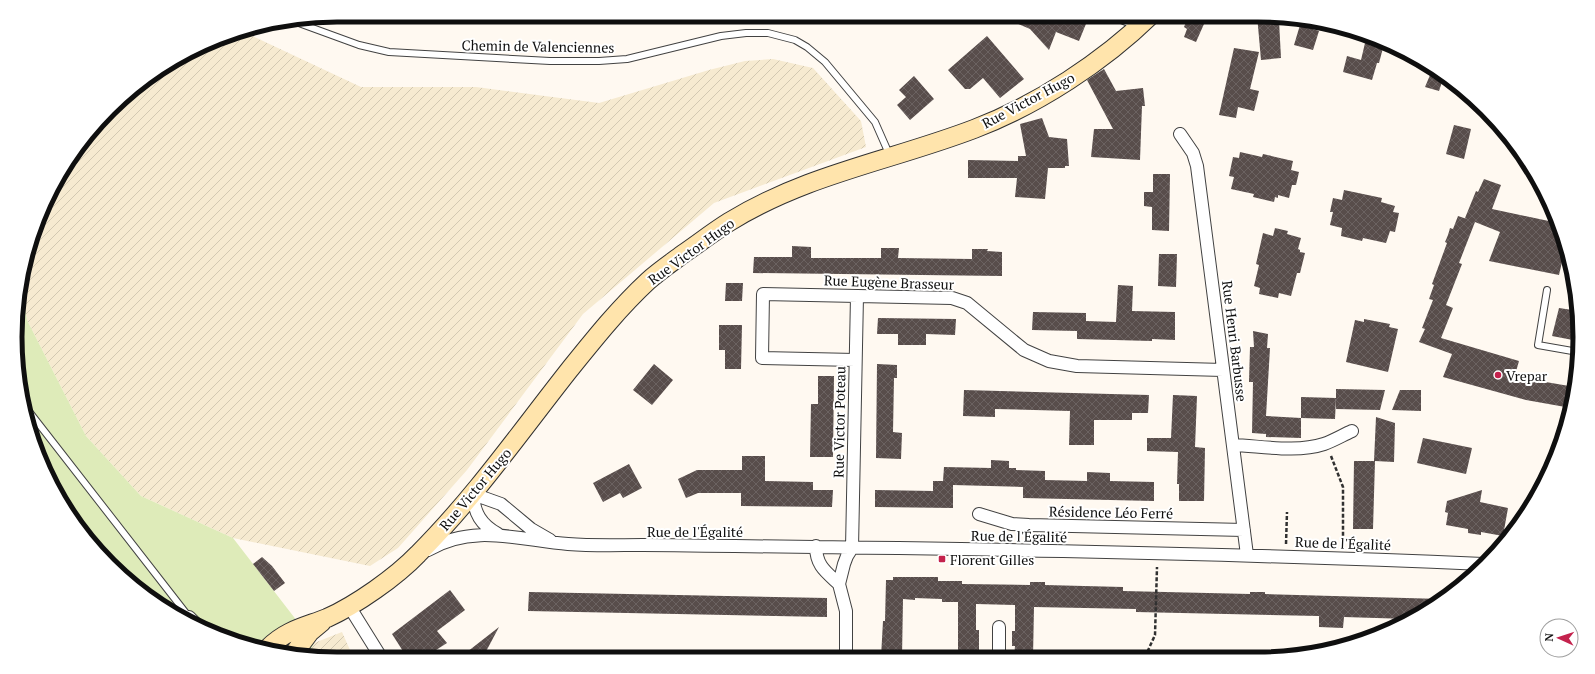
<svg xmlns="http://www.w3.org/2000/svg" width="1595" height="674" viewBox="0 0 1595 674" font-family="'PT Serif',serif">
<style>
.farmland{fill:url(#farmland-furrows)}
.green{fill:#deebb9}
.building{fill:url(#building-cross-hatch)}
.lines{fill:none;stroke-linecap:round;stroke-linejoin:round}
.lane-casing{stroke:#424242;stroke-width:8}
.street-casing{stroke:#424242;stroke-width:14}
.secondary-casing{stroke:#313131;stroke-width:20}
.path{stroke:#313131;stroke-width:2.5;stroke-dasharray:4 2;stroke-linecap:butt}
.lane{stroke:#fff;stroke-width:6}
.street{stroke:#fff;stroke-width:12}
.secondary{stroke:#ffe4ac;stroke-width:18}
.poi-dot{fill:#c4224d;stroke:#fff;stroke-width:1.5}
.labels{text-anchor:middle;dominant-baseline:central;stroke-width:4;stroke-linejoin:round;paint-order:stroke}
.street-label{font-size:14px;fill:#0f0f0f;stroke:#fff}
.poi-label{font-size:14px;fill:#0f0f0f;stroke:#fff;text-anchor:start}
.rim{fill:none;stroke:#0f0f0f;stroke-width:5}
</style>
<defs>
<pattern id="farmland-furrows" width="10" height="10" patternUnits="userSpaceOnUse"><rect width="10" height="10" fill="#f6ead0"/><path d="M-1 1l2-2M0 10L10 0M9 11l2-2" fill="none" stroke="#d2c8b1"/></pattern>
<pattern id="building-cross-hatch" width="8" height="8" patternUnits="userSpaceOnUse"><rect width="8" height="8" fill="#584d4b"/><path d="M0 0l8 8M0 8l8-8" fill="none" stroke="#6b6261"/></pattern>
</defs>
<rect width="100%" height="100%" fill="#fff9f1"/>
<path class="farmland" d="M 242,31 L 361,87 L 476,87 L 599,103 L 709,70 L 745,61 L 773,59 L 813,68 L 861,121 L 866,147 L 714,203 L 583,314 L 467,470 L 398,548 L 370,566 L 233,538 L 141,496 L 86,436 L 27,320 L 21,286 L 21,274 L 58,176 L 125,95 L 176,58 L 233,32 Z
M 342,632 L 354,659 L 337,659 L 309,654 L 314,643 Z"/>
<path class="green" d="M 21,286 L 27,320 L 86,436 L 141,496 L 233,538 L 314,643 L 309,654 L 233,642 L 176,616 L 125,579 L 58,498 L 32,441 L 18,379 Z"/>
<path class="building" d="M 998,15 L 1079,15 L 1088,19 L 1079,41 L 1056,32 L 1049,50 L 1030,29 Z
M 1189,15 L 1208,15 L 1196,42 L 1184,37 L 1187,29 L 1184,27 Z
M 1257,15 L 1271,17 L 1271,21 L 1279,21 L 1281,58 L 1261,60 Z
M 1300,25 L 1319,31 L 1313,50 L 1294,45 Z
M 987,36 L 1024,79 L 1000,98 L 983,78 L 970,89 L 965,89 L 948,70 Z
M 1365,43 L 1383,48 L 1379,63 L 1377,63 L 1372,80 L 1343,72 L 1347,56 L 1361,60 Z
M 1234,48 L 1259,52 L 1250,89 L 1259,91 L 1254,111 L 1238,107 L 1236,118 L 1219,115 Z
M 1433,68 L 1444,76 L 1439,91 L 1425,87 Z
M 1104,69 L 1116,91 L 1143,88 L 1145,106 L 1142,106 L 1140,160 L 1091,157 L 1094,129 L 1113,129 L 1087,80 Z
M 914,76 L 934,99 L 910,120 L 897,105 L 906,97 L 899,90 Z
M 1042,118 L 1049,137 L 1067,139 L 1069,166 L 1065,166 L 1065,168 L 1048,168 L 1045,199 L 1015,197 L 1017,178 L 968,178 L 968,160 L 1018,161 L 1018,156 L 1026,156 L 1020,124 Z
M 1454,125 L 1471,129 L 1464,159 L 1446,154 Z
M 1240,152 L 1262,157 L 1263,154 L 1293,161 L 1291,170 L 1299,172 L 1296,185 L 1292,185 L 1289,198 L 1278,195 L 1278,198 L 1275,197 L 1274,202 L 1253,197 L 1254,194 L 1231,189 L 1234,177 L 1229,176 L 1233,157 L 1239,158 Z
M 1153,174 L 1170,174 L 1169,231 L 1152,230 L 1152,207 L 1144,206 L 1144,192 L 1153,192 Z
M 1484,179 L 1501,185 L 1492,209 L 1558,223 L 1566,245 L 1559,275 L 1489,261 L 1500,232 L 1475,222 L 1459,263 L 1462,264 L 1446,305 L 1453,308 L 1441,338 L 1519,361 L 1515,375 L 1534,380 L 1575,387 L 1571,408 L 1526,400 L 1443,377 L 1452,354 L 1419,342 L 1425,329 L 1422,328 L 1433,300 L 1429,299 L 1434,285 L 1432,284 L 1447,243 L 1445,242 L 1448,235 L 1450,228 L 1453,229 L 1458,216 L 1467,219 L 1465,218 L 1476,191 L 1478,192 Z
M 1344,190 L 1382,198 L 1381,202 L 1395,206 L 1393,212 L 1399,213 L 1395,232 L 1390,231 L 1386,243 L 1363,238 L 1362,241 L 1341,236 L 1342,228 L 1330,225 L 1333,212 L 1330,212 L 1333,198 L 1342,200 Z
M 1275,228 L 1288,231 L 1287,234 L 1301,238 L 1298,249 L 1300,250 L 1300,252 L 1305,253 L 1300,273 L 1297,273 L 1291,296 L 1279,293 L 1278,298 L 1259,294 L 1260,288 L 1254,286 L 1259,265 L 1256,264 L 1263,233 L 1273,236 Z
M 792,246 L 811,247 L 811,258 L 881,258 L 881,248 L 899,248 L 898,258 L 972,259 L 972,249 L 988,249 L 987,251 L 1002,252 L 1002,276 L 753,273 L 754,257 L 792,257 Z
M 1159,254 L 1177,254 L 1176,287 L 1158,286 Z
M 726,283 L 743,283 L 742,301 L 725,301 Z
M 1118,285 L 1133,286 L 1132,311 L 1175,312 L 1175,340 L 1152,339 L 1152,341 L 1077,339 L 1077,331 L 1032,330 L 1033,312 L 1086,313 L 1086,321 L 1116,322 Z
M 1559,308 L 1579,311 L 1578,341 L 1552,336 Z
M 878,318 L 956,319 L 955,335 L 926,334 L 926,345 L 898,345 L 898,334 L 877,334 Z
M 1364,319 L 1390,324 L 1389,327 L 1398,329 L 1388,372 L 1346,362 L 1355,320 L 1364,322 Z
M 719,325 L 742,325 L 741,369 L 725,369 L 725,350 L 719,350 Z
M 1253,331 L 1268,334 L 1267,348 L 1270,348 L 1266,416 L 1301,418 L 1301,397 L 1336,398 L 1335,419 L 1301,418 L 1301,438 L 1266,437 L 1266,434 L 1252,433 L 1253,382 L 1249,382 L 1250,347 L 1254,347 Z
M 654,364 L 673,380 L 652,405 L 633,390 Z
M 877,364 L 897,365 L 897,378 L 894,378 L 893,432 L 902,433 L 901,459 L 876,458 Z
M 818,376 L 834,376 L 833,457 L 810,457 L 811,404 L 818,404 Z
M 1336,389 L 1385,390 L 1380,410 L 1336,409 Z
M 964,390 L 1149,395 L 1148,413 L 1132,413 L 1132,420 L 1094,420 L 1094,445 L 1069,445 L 1070,411 L 995,409 L 995,417 L 963,416 Z
M 1400,390 L 1421,390 L 1421,411 L 1392,410 Z
M 1173,395 L 1197,396 L 1195,447 L 1205,448 L 1204,501 L 1179,501 L 1179,484 L 1177,484 L 1178,452 L 1147,451 L 1147,438 L 1171,438 Z
M 1376,417 L 1395,423 L 1394,462 L 1375,461 L 1373,529 L 1353,529 L 1354,461 L 1374,461 Z
M 1423,438 L 1472,448 L 1466,474 L 1417,463 Z
M 742,456 L 765,456 L 765,481 L 813,482 L 813,490 L 833,490 L 832,507 L 741,506 L 741,493 L 698,493 L 686,498 L 678,479 L 697,470 L 742,470 Z
M 991,460 L 1009,461 L 1009,468 L 1016,468 L 1016,470 L 1045,471 L 1045,480 L 1087,481 L 1087,472 L 1110,473 L 1110,481 L 1154,482 L 1154,501 L 1023,498 L 1023,487 L 953,485 L 953,508 L 875,507 L 875,490 L 933,491 L 933,481 L 943,481 L 944,467 L 991,468 Z
M 629,464 L 642,488 L 623,498 L 620,493 L 603,502 L 593,483 Z
M 1482,490 L 1480,502 L 1508,508 L 1503,536 L 1481,532 L 1481,535 L 1468,533 L 1468,529 L 1446,525 L 1448,513 L 1445,512 L 1447,501 Z
M 262,557 L 272,566 L 285,583 L 274,591 L 253,564 Z
M 893,577 L 938,577 L 938,581 L 962,581 L 962,584 L 1030,585 L 1030,582 L 1045,582 L 1045,585 L 1123,587 L 1123,591 L 1250,594 L 1250,592 L 1265,592 L 1265,594 L 1442,599 L 1408,619 L 1344,617 L 1343,628 L 1319,627 L 1319,616 L 1136,612 L 1136,609 L 1034,607 L 1033,657 L 1014,657 L 1015,646 L 1012,646 L 1012,631 L 1015,631 L 1015,605 L 976,604 L 976,630 L 979,630 L 979,657 L 958,657 L 958,602 L 942,602 L 942,599 L 915,598 L 915,600 L 903,599 L 902,657 L 881,657 L 883,621 L 885,621 L 886,580 L 893,580 Z
M 450,590 L 465,610 L 437,631 L 447,643 L 422,659 L 408,659 L 392,634 Z
M 529,592 L 827,598 L 827,617 L 528,611 Z
M 499,627 L 482,659 L 458,659 Z"/>
<g class="lines">
<defs>
<path id="lane" d="M 296,22 L 359,45 L 389,52 L 550,61 L 599,61 L 627,59 L 721,36 L 746,33 L 768,33 L 795,40 L 807,47 L 825,62 L 875,122 L 890,156
M 1547,290 L 1538,345 L 1578,352
M 24,405 L 189,617"/>
<path id="street" d="M 1117,15 L 1141,25
M 1180,134 L 1193,153 L 1197,166 L 1247,555
M 855,360 L 762,358 L 763,294 L 952,298 L 967,303 L 1024,350 L 1049,361 L 1077,366 L 1223,370
M 1233,445 C 1261,446 1297,453 1324,444 C 1333,441 1343,435 1352,431
M 979,514 L 1012,524 L 1029,525 L 1244,530
M 498,534 C 481,525 474,513 473,494 L 501,504 L 531,529 L 550,540
M 816,546 C 816,566 826,572 839,584
M 428,550 C 473,523 520,540 568,544 C 593,546 618,545 643,545 C 923,548 1203,552 1483,564
M 349,606 L 382,659
M 189,617 L 197,625
M 999,657 L 999,627
M 846,658 L 846,611 L 839,584 L 844,564 L 847,556 L 852,548 L 857,296"/>
<path id="secondary" d="M 268,648 C 286,630 304,627 327,618 C 356,605 396,577 418,554 C 475,497 521,431 570,369 C 595,338 619,308 648,281 C 659,271 671,263 683,254 C 699,243 713,232 729,222 C 807,174 890,161 974,129 C 1037,105 1103,62 1151,15
M 295,652 L 310,632 L 322,622"/>
</defs>
<use href="#lane" class="lane-casing"/>
<use href="#street" class="street-casing"/>
<use href="#secondary" class="secondary-casing"/>
<path class="path" d="M 423,15 C 489,23 556,21 623,15
M 1331,456 L 1343,487 L 1343,545
M 1286,544 L 1287,512
M 1145,657 L 1155,635 L 1157,567"/>
<use href="#lane" class="lane"/>
<use href="#street" class="street"/>
<use href="#secondary" class="secondary"/>
</g>
<g class="poi-dot">
<circle cx="1498" cy="375" r="4"/>
<rect x="938" y="555" width="8" height="8" rx="2"/>
</g>
<g class="labels">
<g class="street-label">
<text transform="translate(538 46) rotate(1)">Chemin de Valenciennes</text>
<text transform="translate(1028 100) rotate(-28)">Rue Victor Hugo</text>
<text transform="translate(691 251) rotate(-36)">Rue Victor Hugo</text>
<text transform="translate(889 282) rotate(2)">Rue Eugène Brasseur</text>
<text transform="translate(1235 341) rotate(83)">Rue Henri Barbusse</text>
<text transform="translate(839 422) rotate(-89)">Rue Victor Poteau</text>
<text transform="translate(475 489) rotate(-50)">Rue Victor Hugo</text>
<text transform="translate(1111 512) rotate(1)">Résidence Léo Ferré</text>
<text x="695" y="531">Rue de l'Égalité</text>
<text transform="translate(1019 536) rotate(1)">Rue de l'Égalité</text>
<text transform="translate(1343 543) rotate(2)">Rue de l'Égalité</text>
</g>
<g class="poi-label">
<text x="1506" y="375">Vrepar</text>
<text x="950" y="559">Florent Gilles</text>
</g>
</g>
<path d="M0 0H1595V674H0ZM337 22H1258A315 315 0 0 1 1573 337V337A315 315 0 0 1 1258 652H337A315 315 0 0 1 22 337V337A315 315 0 0 1 337 22Z" fill="#fff" fill-rule="evenodd"/>
<path class="rim" d="M337 22H1258A315 315 0 0 1 1573 337V337A315 315 0 0 1 1258 652H337A315 315 0 0 1 22 337V337A315 315 0 0 1 337 22Z"/>
<g transform="translate(1559 638) rotate(273)"><circle r="19" fill="#ffffff" stroke="#9f9f9f"/>
<path d="M0-3L7 15L0 10L-7 15Z" fill="#c4224d"/>
<text y="-6" font-size="11" font-weight="bold" text-anchor="middle" fill="#0f0f0f">N</text>
</g>
</svg>
